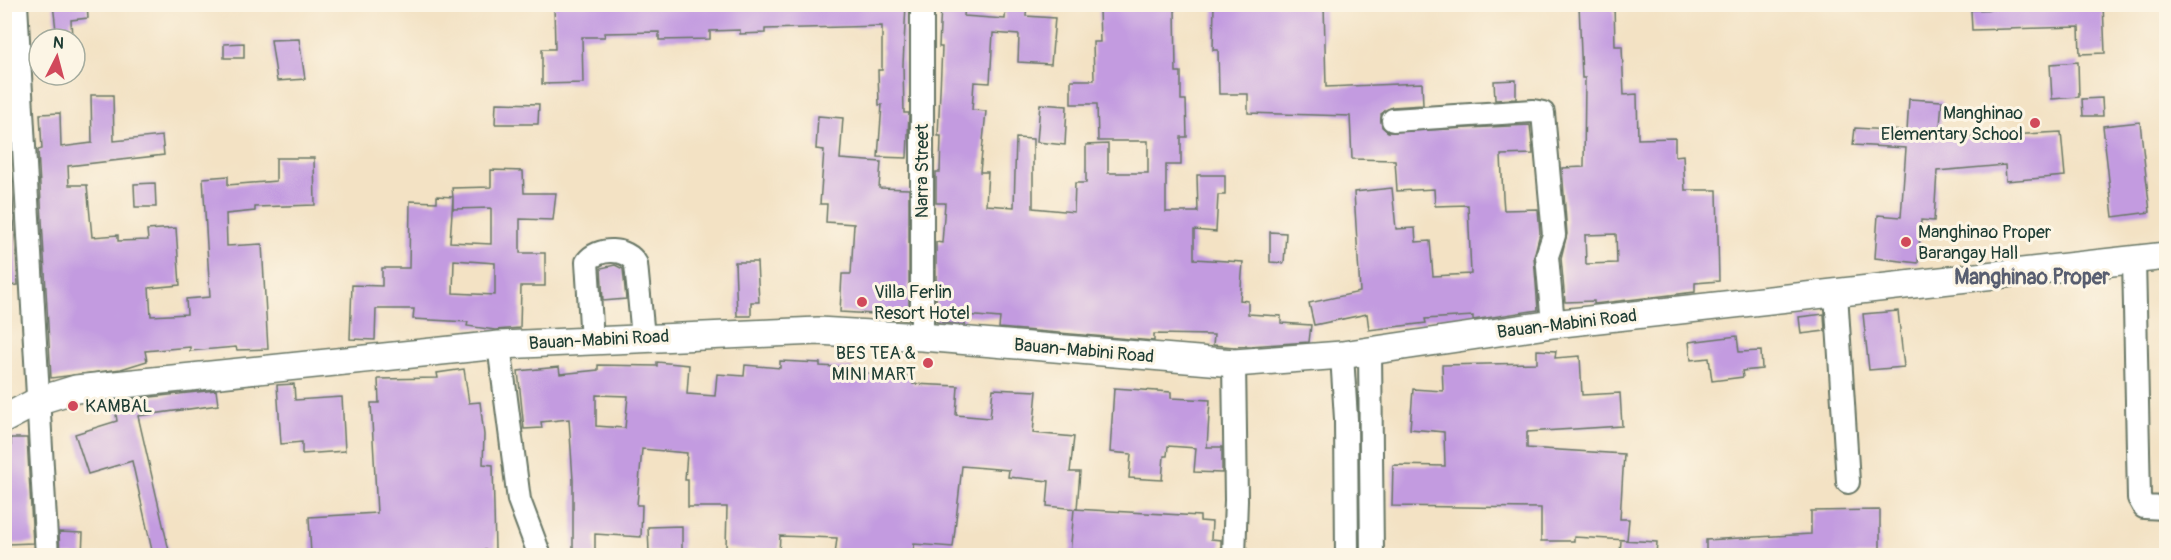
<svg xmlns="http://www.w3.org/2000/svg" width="2171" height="560" viewBox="0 0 2171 560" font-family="Pangolin,sans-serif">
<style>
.building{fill:#c39be0;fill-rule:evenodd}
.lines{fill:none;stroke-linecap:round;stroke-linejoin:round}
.minor-casing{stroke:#697766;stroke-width:26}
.major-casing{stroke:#697766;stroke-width:30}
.minor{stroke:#fff;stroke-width:22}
.major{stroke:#fff;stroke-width:27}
.poi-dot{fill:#d1495b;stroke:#fcf5e5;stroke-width:2}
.labels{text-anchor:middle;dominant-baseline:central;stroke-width:6;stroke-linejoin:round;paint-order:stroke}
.poi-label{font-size:18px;fill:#1f3d34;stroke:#fcf5e5;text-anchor:start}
.street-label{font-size:18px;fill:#1f3d34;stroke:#fcf5e5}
.quarter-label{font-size:21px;font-weight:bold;fill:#585e70;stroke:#fcf5e5}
</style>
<rect width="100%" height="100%" fill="#fcf5e5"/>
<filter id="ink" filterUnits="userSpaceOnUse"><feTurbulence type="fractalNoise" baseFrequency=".0167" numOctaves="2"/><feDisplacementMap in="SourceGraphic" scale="12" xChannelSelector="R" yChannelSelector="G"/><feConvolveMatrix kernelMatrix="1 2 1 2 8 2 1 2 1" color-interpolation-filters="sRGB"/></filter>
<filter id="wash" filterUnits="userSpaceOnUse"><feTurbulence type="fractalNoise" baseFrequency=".008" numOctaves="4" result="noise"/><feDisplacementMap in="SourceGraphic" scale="24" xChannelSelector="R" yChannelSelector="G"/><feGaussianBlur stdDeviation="1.35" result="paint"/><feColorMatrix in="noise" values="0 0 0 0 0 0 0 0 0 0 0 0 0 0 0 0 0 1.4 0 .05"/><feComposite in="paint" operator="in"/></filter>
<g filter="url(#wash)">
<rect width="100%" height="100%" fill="#f3e2c4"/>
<g id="blocks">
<path class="building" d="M 53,4 L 87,4 L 88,18 L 71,20 L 72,39 L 57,39 Z
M 906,4 L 903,65 L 904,113 L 909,113 L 907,158 L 878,157 L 882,105 L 879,105 L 878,70 L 882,70 L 882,26 L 765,29 L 765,33 L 740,34 L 740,30 L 710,31 L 710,39 L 659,40 L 659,32 L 604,33 L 605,37 L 582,37 L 583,83 L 542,84 L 542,49 L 555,49 L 554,5 Z
M 941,4 L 965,4 L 964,16 L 1005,19 L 1006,4 L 1027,4 L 1026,16 L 1055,18 L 1051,64 L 1018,62 L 1019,35 L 993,33 L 990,83 L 974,82 L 972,110 L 986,111 L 980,172 L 988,172 L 986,205 L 1014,207 L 1016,138 L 1033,139 L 1033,208 L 1074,212 L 1075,183 L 1086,183 L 1086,145 L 1108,144 L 1108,173 L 1148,173 L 1148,141 L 1098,141 L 1097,104 L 1071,104 L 1071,80 L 1094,80 L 1093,42 L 1100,42 L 1099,9 L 1175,7 L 1176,72 L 1181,72 L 1181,100 L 1186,100 L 1187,137 L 1181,137 L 1181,165 L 1166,165 L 1166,212 L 1198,212 L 1197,175 L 1225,175 L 1225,195 L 1218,195 L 1216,232 L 1194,230 L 1194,259 L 1243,262 L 1240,300 L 1248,301 L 1248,314 L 1281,316 L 1281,323 L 1311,325 L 1309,342 L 1234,347 L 1213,345 L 1214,335 L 1154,334 L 1154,341 L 999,328 L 1000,318 L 965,315 L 965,325 L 936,322 L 936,242 L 942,243 L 945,203 L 936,203 L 936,172 L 940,172 L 941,136 L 938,136 L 942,47 L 939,47 Z
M 1214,4 L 1324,4 L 1326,87 L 1422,83 L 1423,105 L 1392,107 L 1381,114 L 1382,127 L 1388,132 L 1530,125 L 1533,154 L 1501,155 L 1503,197 L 1504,210 L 1538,209 L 1540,233 L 1534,257 L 1538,310 L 1473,320 L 1473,316 L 1425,319 L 1426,323 L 1369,330 L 1367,314 L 1314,325 L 1309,303 L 1360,292 L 1354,192 L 1392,188 L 1396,229 L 1415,228 L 1416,242 L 1430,241 L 1433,276 L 1471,274 L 1468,205 L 1435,206 L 1434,189 L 1397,191 L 1395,160 L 1352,159 L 1350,116 L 1248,113 L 1248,94 L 1219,94 L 1218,50 L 1213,50 Z
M 1579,4 L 1614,4 L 1615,46 L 1622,46 L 1624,95 L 1637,94 L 1638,139 L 1675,138 L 1675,156 L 1683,155 L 1685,190 L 1717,190 L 1719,281 L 1695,283 L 1695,292 L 1594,304 L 1594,301 L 1565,302 L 1561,258 L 1567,234 L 1562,168 L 1584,167 L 1585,78 L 1582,78 ZM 1616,234 L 1617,263 L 1586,264 L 1585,235 Z
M 2079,4 L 2103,4 L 2105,53 L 2080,54 L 2079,27 L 1972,30 L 1971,10 L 2079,7 Z
M 299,39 L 305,79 L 277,81 L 271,40 Z
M 244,43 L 244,58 L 224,58 L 224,44 Z
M 2078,62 L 2079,97 L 2052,99 L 2050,64 Z
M 1516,80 L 1516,99 L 1495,100 L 1494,81 Z
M 91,95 L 113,95 L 114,141 L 162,136 L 164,155 L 68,166 L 69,185 L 87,185 L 92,237 L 118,235 L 118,241 L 148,240 L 147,230 L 176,228 L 180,285 L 149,288 L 151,316 L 187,314 L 186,299 L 210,297 L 203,178 L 228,176 L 228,185 L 276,181 L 276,158 L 314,158 L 315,205 L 255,207 L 255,211 L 226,214 L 227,246 L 262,244 L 268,349 L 237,350 L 236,347 L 190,351 L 190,347 L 145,351 L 147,361 L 121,369 L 51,378 L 38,150 L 42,149 L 40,114 L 60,113 L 61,147 L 92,143 Z
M 2102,98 L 2103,116 L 2083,116 L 2082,99 Z
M 1909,99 L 1942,101 L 1939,139 L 2061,132 L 2065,176 L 2006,181 L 2005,165 L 1937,171 L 1934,221 L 1921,220 L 1918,263 L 1875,258 L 1878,215 L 1901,217 L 1906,148 L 1853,145 L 1855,128 L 1907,131 Z
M 496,103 L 539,104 L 538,124 L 495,124 Z
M 1040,104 L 1067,106 L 1065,145 L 1037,142 Z
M 818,116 L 843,118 L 840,159 L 881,162 L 879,188 L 909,189 L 909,320 L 890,319 L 891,315 L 840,312 L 842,274 L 851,274 L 854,224 L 826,222 L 827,204 L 820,204 L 824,150 L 816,149 Z
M 2140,122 L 2150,212 L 2113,217 L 2103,126 Z
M 491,170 L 523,171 L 524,193 L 556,193 L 553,220 L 520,219 L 520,253 L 545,253 L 545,286 L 521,286 L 520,328 L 495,330 L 467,326 L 468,322 L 413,319 L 414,309 L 376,309 L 375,340 L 350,339 L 352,285 L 382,286 L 382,268 L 409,268 L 410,201 L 437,202 L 437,196 L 453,197 L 452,188 L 491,187 ZM 453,197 L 453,209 L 491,208 L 491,244 L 450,242 ZM 454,260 L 495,263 L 495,295 L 453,293 Z
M 11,172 L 18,285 L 4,286 L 4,182 L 12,181 Z
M 155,183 L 156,207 L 135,207 L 134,184 Z
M 1270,232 L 1286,233 L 1284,263 L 1270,262 Z
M 735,262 L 757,262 L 759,302 L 751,302 L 751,316 L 737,316 Z
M 615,265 L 623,269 L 626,299 L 603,301 L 601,268 Z
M 1898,311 L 1904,367 L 1869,370 L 1863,314 Z
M 1824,314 L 1825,331 L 1801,334 L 1799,317 Z
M 1737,336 L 1739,352 L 1761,351 L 1762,369 L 1742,371 L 1743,377 L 1712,381 L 1709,358 L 1691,360 L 1689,342 Z
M 1537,350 L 1556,351 L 1555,358 L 1580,356 L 1582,395 L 1620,393 L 1622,426 L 1527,432 L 1527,448 L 1624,454 L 1620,519 L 1629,519 L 1627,540 L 1574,537 L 1574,541 L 1541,541 L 1541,508 L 1392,506 L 1393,465 L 1445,466 L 1444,432 L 1410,429 L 1413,389 L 1443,391 L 1442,365 L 1537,363 Z
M 780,361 L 820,363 L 820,366 L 853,368 L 852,372 L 913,376 L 913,384 L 958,386 L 956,415 L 990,418 L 993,389 L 1037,391 L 1033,433 L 1074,437 L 1070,472 L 1080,472 L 1077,509 L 1047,506 L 1049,481 L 1008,477 L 1009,470 L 962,466 L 953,547 L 914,544 L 913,555 L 835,555 L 837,538 L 780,536 L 779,552 L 726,548 L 727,507 L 688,507 L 688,480 L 685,480 L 687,453 L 642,449 L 637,505 L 642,505 L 641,537 L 595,534 L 595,555 L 573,555 L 573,480 L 569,419 L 541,422 L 542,428 L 524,429 L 518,371 L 559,367 L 560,374 L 598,370 L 598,365 L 657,366 L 657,362 L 689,365 L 687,394 L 715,396 L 717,374 L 744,376 L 745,365 L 780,368 ZM 596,395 L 628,396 L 625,428 L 596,426 Z
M 464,369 L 469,403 L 480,402 L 484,435 L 483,464 L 493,465 L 495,550 L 477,550 L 477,555 L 311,555 L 309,517 L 377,513 L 371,403 L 379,403 L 378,379 L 438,378 L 437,373 Z
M 294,384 L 295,400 L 342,397 L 345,451 L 302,454 L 302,442 L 281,444 L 277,385 Z
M 1114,388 L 1171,392 L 1171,398 L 1210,400 L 1207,447 L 1222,447 L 1222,473 L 1194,472 L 1196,448 L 1168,446 L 1167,456 L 1164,456 L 1162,480 L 1129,478 L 1131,454 L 1110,452 Z
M 216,390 L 218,405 L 138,416 L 170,555 L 153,555 L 132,461 L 88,474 L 75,434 L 117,421 L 114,401 Z
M 11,438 L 27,438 L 33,543 L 7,544 L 4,458 L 11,459 Z
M 1074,509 L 1200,516 L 1200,521 L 1212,522 L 1211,539 L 1221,540 L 1221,555 L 1070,555 Z
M 1880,510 L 1880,555 L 1706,555 L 1706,540 L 1811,534 L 1811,511 Z
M 682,526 L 682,552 L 649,552 L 648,527 Z
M 59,532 L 83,533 L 82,555 L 60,555 Z
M 1621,540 L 1657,542 L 1656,555 L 1620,555 Z"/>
</g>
</g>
<g filter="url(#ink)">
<use href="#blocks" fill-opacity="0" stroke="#697766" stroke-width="1.5"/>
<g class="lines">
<defs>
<path id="minor" d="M 16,4 L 47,556
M 1393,120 L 1533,111 L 1543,113 L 1554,235 L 1547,256 L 1553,324
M 2134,259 L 2139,498 L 2144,507 L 2166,508
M 1836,293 L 1848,482
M 922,337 L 922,4
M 592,341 L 587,262 C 598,247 627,247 636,264 L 643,337
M 499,345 L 519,500 L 540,556
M 1370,350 L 1372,556
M 1342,355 L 1346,419 L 1347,556
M 1234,363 L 1236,500 L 1234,556"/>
<path id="major" d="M 4,419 L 40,400 L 76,389 L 499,345 L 818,331 L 922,337 L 1234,363 L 1342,355 L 1553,324 L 2166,256"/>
</defs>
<use href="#minor" class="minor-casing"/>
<use href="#major" class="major-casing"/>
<use href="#minor" class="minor"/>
<use href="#major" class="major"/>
</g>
</g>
<g class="poi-dot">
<circle cx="2035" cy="123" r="6"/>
<circle cx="1906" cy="242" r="6"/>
<circle cx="862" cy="302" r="6"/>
<circle cx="928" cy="363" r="6"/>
<circle cx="73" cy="406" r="6"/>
</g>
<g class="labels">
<g class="poi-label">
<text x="2023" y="113" text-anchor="end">Manghinao<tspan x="2023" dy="21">Elementary School</tspan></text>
<text x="1918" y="232">Manghinao Proper<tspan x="1918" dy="21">Barangay Hall</tspan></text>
<text x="874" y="292">Villa Ferlin<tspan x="874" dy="21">Resort Hotel</tspan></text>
<text x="916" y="353" text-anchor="end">BES TEA &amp;<tspan x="916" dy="21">MINI MART</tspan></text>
<text x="85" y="406">KAMBAL</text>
</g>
<g class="street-label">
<text transform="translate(922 171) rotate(-90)">Narra Street</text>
<text transform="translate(1567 324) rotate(-7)">Bauan-Mabini Road</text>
<text transform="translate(599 340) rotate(-3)">Bauan-Mabini Road</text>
<text transform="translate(1084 351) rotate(5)">Bauan-Mabini Road</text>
</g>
<g class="quarter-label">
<text x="2032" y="277">Manghinao Proper</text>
</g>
</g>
<rect width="2171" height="560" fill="none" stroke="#fcf5e5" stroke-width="24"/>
<g transform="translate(57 57) rotate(6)"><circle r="28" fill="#fcf5e5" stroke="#a4ab9e" stroke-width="1.5"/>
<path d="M0-4.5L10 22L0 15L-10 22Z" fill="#d1495b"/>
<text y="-9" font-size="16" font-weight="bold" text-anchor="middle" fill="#1f3d34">N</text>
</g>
</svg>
